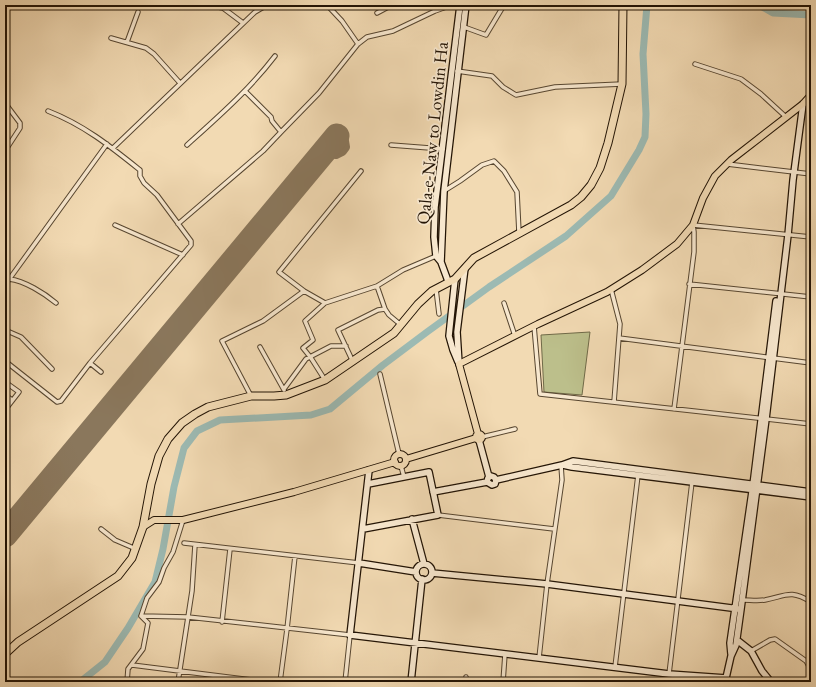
<svg xmlns="http://www.w3.org/2000/svg" width="816" height="687" viewBox="0 0 816 687" font-family="'EB Garamond',serif">
<style>
.park{fill:#bcbf8b;stroke:#706a48}
.lines{fill:none;stroke-linecap:round;stroke-linejoin:round}
.river{stroke:#9cbab3;stroke-width:7}
.taxiway{stroke:#8a775c;stroke-width:10}
.runway{stroke:#8a775c;stroke-width:25}
.street-casing{stroke:#574630;stroke-width:5.5}
.secondary-casing{stroke:#231405;stroke-width:8}
.primary-casing{stroke:#231405;stroke-width:8}
.highway-casing{stroke:#231405;stroke-width:9}
.street{stroke:#f7e7ce;stroke-width:3.5}
.secondary{stroke:#f7e7ce;stroke-width:5.5}
.primary{stroke:#f2dab3;stroke-width:6}
.highway{stroke:#f2dab3;stroke-width:7}
.labels{text-anchor:middle;dominant-baseline:central;stroke-width:3.5;stroke-linejoin:round;paint-order:stroke}
.street-label{font-size:18px;fill:#231405;stroke:#f7e7ce}
</style>
<rect width="100%" height="100%" fill="#f2dab3"/>
<filter id="stains"><feTurbulence type="fractalNoise" baseFrequency=".005" numOctaves="4"/><feColorMatrix values="0 0 0 0 .2 0 0 0 0 .09 0 0 0 0 .02 0 0 0 .5 -.17"/></filter>
<radialGradient id="worn" r=".72"><stop offset=".6" stop-color="#630" stop-opacity="0"/><stop offset="1" stop-color="#630" stop-opacity=".3"/></radialGradient>
<path class="park" d="M 590,332 L 582,395 L 544,392 L 541,335 Z"/>
<g class="lines">
<path class="river" d="M 759,5 L 773,13 L 811,15
M 80,682 L 105,662 L 128,628 L 155,582 L 163,549 L 174,487 L 184,448 L 197,431 L 220,420 L 311,415 L 330,409 L 383,365 L 427,332 L 489,287 L 566,236 L 611,196 L 639,150 L 645,137 L 646,114 L 643,54 L 647,5"/>
<path class="taxiway" d="M 326,149 L 331,152 L 336,154 L 342,151 L 345,147 L 344,141 L 337,136
M 37,498 L 42,502
M 10,519 L 15,523"/>
<path class="runway" d="M 5,535 L 337,136"/>
<defs>
<path id="street" d="M 207,5 L 223,8 L 243,23
M 327,5 L 342,21 L 358,44
M 377,13 L 392,5
M 464,27 L 486,35 L 504,5
M 111,38 L 146,48 L 154,54 L 180,83
M 127,42 L 138,12
M 695,64 L 741,79 L 761,94 L 786,117
M 457,71 L 492,76 L 503,87 L 516,95 L 555,87 L 622,84
M 245,91 L 271,117 L 272,121 L 281,132
M 5,103 L 20,123 L 20,128 L 5,151
M 187,145 C 218,117 249,90 275,56
M 391,145 L 443,149
M 113,148 L 232,34 L 255,12 L 267,5
M 727,164 L 811,174
M 361,171 L 279,272 L 304,291 L 325,303 L 377,286 L 385,309 L 389,315 L 401,325
M 444,191 L 460,181 L 482,165 L 494,161 L 504,171 L 517,192 L 519,233
M 178,224 L 263,151 L 281,132 L 319,93 L 358,44 L 367,37 L 393,31 L 435,11 L 452,5
M 115,225 L 183,255
M 9,279 C 25,281 44,293 56,303
M 689,284 L 811,297
M 5,285 L 107,144
M 377,286 L 403,270 L 436,256
M 436,289 L 439,314
M 611,289 L 620,324 L 614,402
M 325,303 L 305,321 L 313,340 L 303,348 L 311,358 L 325,380
M 504,303 L 515,336
M 534,326 L 540,394 L 811,424
M 5,330 L 21,337 L 52,369
M 619,338 L 811,363
M 260,347 L 284,390
M 5,361 L 57,402 L 61,401 L 90,363 L 191,245 L 191,241 L 157,195 L 144,183 L 140,176 L 140,170 C 110,146 84,125 48,111
M 353,362 L 338,330 L 378,310 L 385,309
M 90,363 L 101,372
M 380,374 L 399,454
M 5,382 L 19,392 L 5,410
M 284,389 L 306,359 L 331,346 L 346,346
M 5,395 L 12,400
M 251,396 L 222,341 L 263,321 L 304,291
M 674,409 L 694,252 L 694,232 L 693,225 L 811,237
M 482,437 L 515,429
M 401,466 L 404,477
M 438,515 L 554,529
M 101,529 L 115,540 L 136,549
M 184,543 L 359,563
M 742,600 C 750,600 757,601 765,600 C 786,596 790,589 811,602
M 141,616 L 188,617 L 350,635 L 345,682
M 141,616 L 147,598 L 159,582 L 164,568 L 173,552 L 183,520
M 222,622 L 230,549
M 751,651 L 770,640 L 775,639 L 806,661 L 811,670
M 539,658 L 547,584 L 562,480 L 561,465
M 132,665 L 267,682
M 615,667 L 638,475
M 669,674 L 692,482
M 466,677 L 467,682
M 127,682 L 128,669 L 143,649 L 148,623 L 141,616
M 178,682 L 192,591 L 195,545
M 280,682 L 287,629 L 295,556
M 503,682 L 505,654"/>
<path id="secondary" d="M 441,262 L 444,191 L 466,5
M 455,279 L 449,336 L 453,350 L 458,362
M 448,281 L 441,262 L 436,256 L 434,237 L 435,207 L 460,5
M 459,364 L 457,332 L 465,268
M 479,440 L 489,477
M 563,465 L 572,467 L 811,497
M 369,470 L 350,635 L 669,674 L 726,678 L 731,656 L 736,645 L 741,609 L 766,419 L 788,235 L 793,180 L 803,104
M 496,480 L 494,477 L 491,476 L 488,478 L 487,482 L 492,485 L 495,484 L 496,480 L 562,465 L 573,461 L 811,492
M 433,492 L 487,482
M 412,519 L 424,564
M 363,529 L 438,515 L 429,472 L 368,484
M 359,563 L 416,572
M416 572a8 8 0 1 1 16 0a8 8 0 1 1-16 0Z
M 432,573 L 547,584 L 739,609
M 737,640 L 751,651 L 762,671 L 771,682
M 731,654 L 730,643 L 753,485 L 776,301
M 411,682 L 422,579"/>
<path id="primary" d="M476 437a3 3 0 1 1 6 0a3 3 0 1 1-6 0Z
M 478,434 L 459,364 L 538,324 L 607,292 L 642,270 L 677,244 L 693,225 L 703,198 L 715,176 L 731,160 L 803,104 L 811,95
M394 460a6 6 0 1 1 12 0a6 6 0 1 1-12 0Z
M 406,459 L 476,438
M 143,527 L 154,520 L 183,520 L 294,492 L 395,462"/>
<path id="highway" d="M 5,654 L 18,642 L 118,576 L 132,558 L 143,527 L 151,484 L 159,456 L 168,439 L 182,423 L 195,414 L 208,407 L 251,396 L 274,396 L 286,395 L 325,380 L 394,333 L 418,304 L 432,291 L 455,279 L 474,258 L 571,205 L 581,197 L 591,185 L 600,168 L 608,143 L 622,84 L 623,5"/>
</defs>
<use href="#street" class="street-casing"/>
<use href="#secondary" class="secondary-casing"/>
<use href="#primary" class="primary-casing"/>
<use href="#highway" class="highway-casing"/>
<use href="#street" class="street"/>
<use href="#secondary" class="secondary"/>
<use href="#primary" class="primary"/>
<use href="#highway" class="highway"/>
</g>
<g class="labels">
<g class="street-label">
<text transform="translate(432 133) rotate(-84)">Qala-e-Naw to Lowdin Ha</text>
</g>
</g>
<rect width="816" height="687" fill="none" stroke="#f2dab3" stroke-width="20"/>
<rect x="6" y="6" width="804" height="675" fill="none" stroke="#231405" stroke-width="2"/>
<rect x="10" y="10" width="796" height="667" fill="none" stroke="#231405"/>
<rect width="100%" height="100%" filter="url(#stains)"/>
<rect width="100%" height="100%" fill="url(#worn)"/>
</svg>
